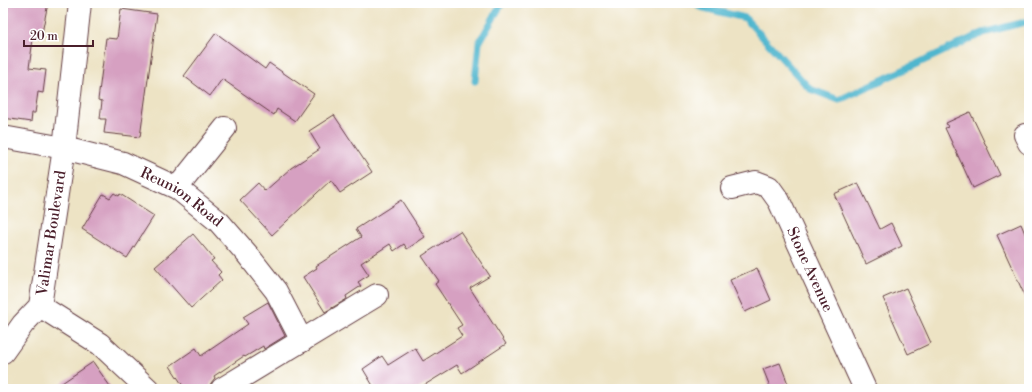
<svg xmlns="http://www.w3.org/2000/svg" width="1032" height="392" viewBox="0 0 1032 392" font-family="'Libre Bodoni',serif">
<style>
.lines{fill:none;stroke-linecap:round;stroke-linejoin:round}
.stream{stroke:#4fb6ce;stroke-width:7}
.building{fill:#d6a0c1}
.minor-casing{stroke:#623c42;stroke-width:24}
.minor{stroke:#fff;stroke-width:22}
.labels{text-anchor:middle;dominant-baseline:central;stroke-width:3;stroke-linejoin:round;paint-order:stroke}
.street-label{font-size:15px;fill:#4a1f2b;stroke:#fff}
</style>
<rect width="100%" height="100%" fill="#fff"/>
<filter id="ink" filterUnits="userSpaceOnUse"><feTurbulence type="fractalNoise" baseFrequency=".025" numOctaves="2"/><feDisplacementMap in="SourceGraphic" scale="8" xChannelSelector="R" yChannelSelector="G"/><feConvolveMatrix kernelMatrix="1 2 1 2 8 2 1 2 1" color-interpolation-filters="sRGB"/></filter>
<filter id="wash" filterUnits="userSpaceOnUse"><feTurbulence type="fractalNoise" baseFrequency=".012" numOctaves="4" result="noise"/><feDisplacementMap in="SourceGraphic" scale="16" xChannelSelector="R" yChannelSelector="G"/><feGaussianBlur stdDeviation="0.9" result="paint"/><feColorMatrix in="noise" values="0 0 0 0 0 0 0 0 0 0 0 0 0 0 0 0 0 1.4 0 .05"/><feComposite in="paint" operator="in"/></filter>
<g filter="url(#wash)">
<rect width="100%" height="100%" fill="#ede3c4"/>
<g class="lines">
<path class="stream" d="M 697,3 L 700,7 L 745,18 L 810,89 L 839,100 L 983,33 L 1029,21
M 475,81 L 479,43 L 502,3"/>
</g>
<g id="blocks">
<path class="building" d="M 7,3 L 48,3 L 42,33 L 34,32 L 29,68 L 46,70 L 43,93 L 38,92 L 35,113 L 32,113 L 31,122 L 3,118 L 3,28 Z
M 121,9 L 157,14 L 140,137 L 104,133 L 106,119 L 100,119 L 102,101 L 98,100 L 106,38 L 117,39 Z
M 216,33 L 265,69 L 269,63 L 314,94 L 295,121 L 277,109 L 274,115 L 222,79 L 210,96 L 184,76 Z
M 970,112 L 1000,175 L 973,188 L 945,128 L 948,127 L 946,123 Z
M 334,115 L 372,172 L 340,193 L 331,180 L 272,235 L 240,200 L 258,183 L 265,191 L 291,168 L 320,149 L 309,131 Z
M 858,183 L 880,229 L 891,223 L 902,246 L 866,264 L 834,194 Z
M 114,193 L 119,196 L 120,194 L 154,216 L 127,258 L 82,229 L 103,194 L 110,198 Z
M 401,200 L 425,237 L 407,249 L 404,244 L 394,251 L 390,244 L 361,263 L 369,275 L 358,282 L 361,286 L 346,296 L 347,299 L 325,312 L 303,277 L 317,268 L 316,266 L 361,237 L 356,229 Z
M 1021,224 L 1029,243 L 1029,305 L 997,235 Z
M 460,231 L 490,276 L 470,288 L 506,344 L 462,373 L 457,365 L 418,389 L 375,389 L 363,369 L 382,356 L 388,365 L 415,348 L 423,361 L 462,336 L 457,328 L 462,325 L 435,284 L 439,281 L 422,256 Z
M 193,234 L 214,259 L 211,261 L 221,272 L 218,275 L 222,280 L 191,308 L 155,267 Z
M 757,268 L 771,300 L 745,312 L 730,280 Z
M 906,288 L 931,343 L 908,354 L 883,298 Z
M 268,302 L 285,336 L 264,349 L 263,346 L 245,357 L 244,356 L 214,376 L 215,378 L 211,383 L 209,389 L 185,389 L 170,366 L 196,348 L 201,356 L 248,324 L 243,317 Z
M 93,362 L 112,389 L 53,389 Z
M 780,363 L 790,389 L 771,389 L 763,369 Z"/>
</g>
</g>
<g filter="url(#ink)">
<use href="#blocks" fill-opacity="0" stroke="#623c42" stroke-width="1"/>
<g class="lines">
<defs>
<g id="minor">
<path d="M 1025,135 L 1029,143"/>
<path id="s1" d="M 3,137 L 64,148 L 123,163 L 177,188 L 219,222 L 247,254 L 276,291 L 302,341"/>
<path d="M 177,188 L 225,128"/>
<path id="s2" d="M 732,188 L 756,182 L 769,187 L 779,201 L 865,389"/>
<path d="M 40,306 L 100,344 L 148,389"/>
<path id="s3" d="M 3,352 L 23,324 L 40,306 L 64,148 L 80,3"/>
<path d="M 222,389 L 377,295"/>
</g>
</defs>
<use href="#minor" class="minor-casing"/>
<use href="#minor" class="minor"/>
</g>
</g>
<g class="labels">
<g class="street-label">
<text stroke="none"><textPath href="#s1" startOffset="191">Reunion Road</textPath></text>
<text stroke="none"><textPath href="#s3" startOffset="133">Valimar Boulevard</textPath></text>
<text stroke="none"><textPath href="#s2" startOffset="131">Stone Avenue</textPath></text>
</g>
</g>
<rect width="1032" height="392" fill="none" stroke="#fff" stroke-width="16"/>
<path d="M24 40v6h69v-6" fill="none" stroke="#4a1f2b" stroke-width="2"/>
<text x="30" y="40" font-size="12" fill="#4a1f2b" stroke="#ffffff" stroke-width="3" paint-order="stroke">20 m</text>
</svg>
